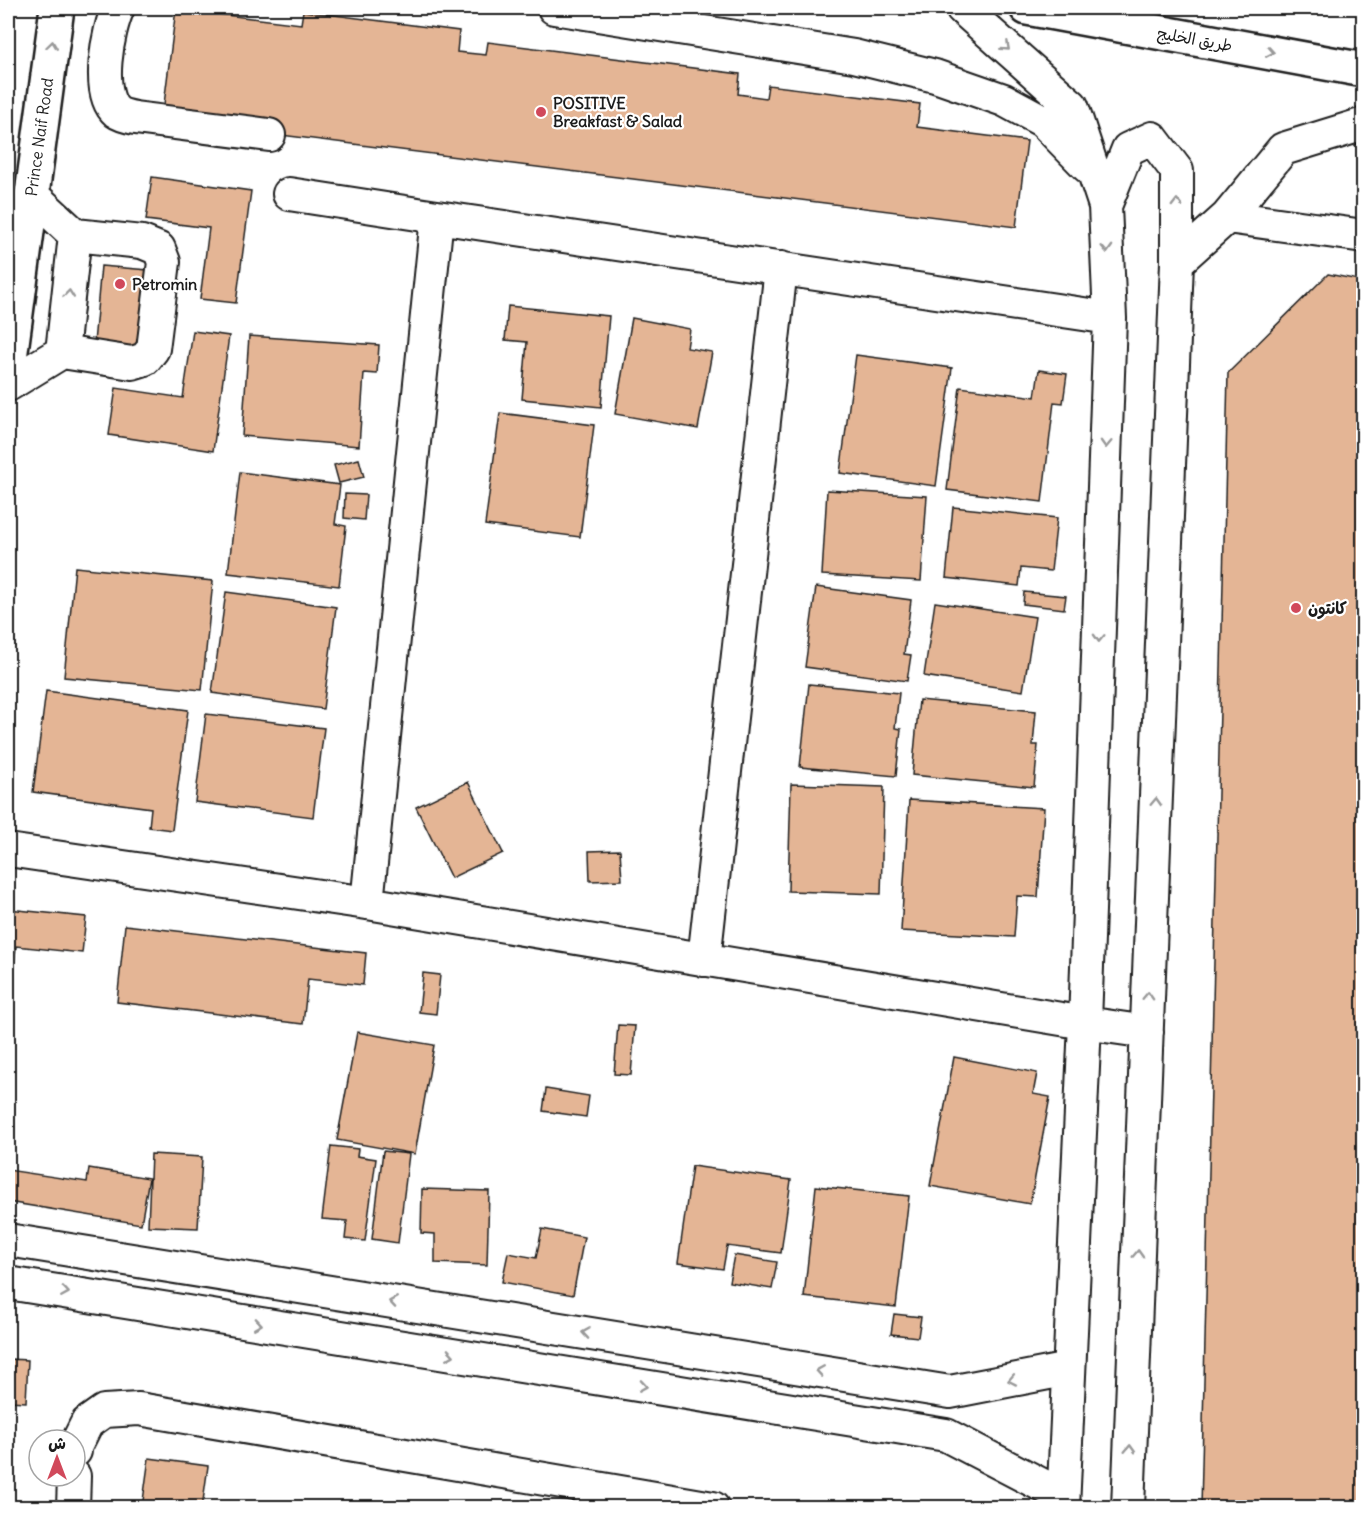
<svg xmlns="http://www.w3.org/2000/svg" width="1371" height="1515" viewBox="0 0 1371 1515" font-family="Delius,'Playpen Sans Arabic',sans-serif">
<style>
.building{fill:#e4b595;stroke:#1c1c1c;stroke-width:1.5}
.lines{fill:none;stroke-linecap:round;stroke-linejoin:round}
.minor-casing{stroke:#1c1c1c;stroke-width:36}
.major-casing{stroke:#1c1c1c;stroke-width:38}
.minor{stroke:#fff;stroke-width:32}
.major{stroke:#fff;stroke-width:33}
.oneway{stroke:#999}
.poi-dot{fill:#d1495b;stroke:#fff;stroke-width:2}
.labels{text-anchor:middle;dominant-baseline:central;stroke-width:4.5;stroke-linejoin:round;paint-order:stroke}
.street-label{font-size:16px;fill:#1c1c1c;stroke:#fff}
.poi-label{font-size:16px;font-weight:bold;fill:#1c1c1c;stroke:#fff;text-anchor:start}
</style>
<rect width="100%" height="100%" fill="#fff"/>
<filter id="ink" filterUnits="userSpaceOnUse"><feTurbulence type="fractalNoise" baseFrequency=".0167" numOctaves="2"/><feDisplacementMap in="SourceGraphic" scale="12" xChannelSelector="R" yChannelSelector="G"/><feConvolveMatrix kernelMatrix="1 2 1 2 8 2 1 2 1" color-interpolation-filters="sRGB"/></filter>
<g filter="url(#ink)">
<path class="building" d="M 176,9 L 301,24 L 303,11 L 459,31 L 457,52 L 486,55 L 488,42 L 740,74 L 738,94 L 766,98 L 768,85 L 920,104 L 917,127 L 1027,141 L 1016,227 L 162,120 Z
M 152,177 L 251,191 L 236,303 L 200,299 L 209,228 L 146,220 Z
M 101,266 L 160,271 L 153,349 L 94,343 Z
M 1328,274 L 1364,281 L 1364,1508 L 1201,1508 L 1228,373 Z
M 508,306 L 609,316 L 601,407 L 522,399 L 527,342 L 505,340 Z
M 632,318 L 690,329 L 687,348 L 712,352 L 698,429 L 615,414 Z
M 193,331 L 229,336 L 213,451 L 109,435 L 116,388 L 183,398 Z
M 249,336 L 379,345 L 377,374 L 364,373 L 359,446 L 242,436 Z
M 856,355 L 952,368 L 936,486 L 840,473 Z
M 1039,370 L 1067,374 L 1063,403 L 1054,402 L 1042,502 L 947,490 L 960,387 L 1035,397 Z
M 500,413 L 594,425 L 580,537 L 485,525 Z
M 359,459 L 364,477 L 339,483 L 334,465 Z
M 240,472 L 340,485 L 335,524 L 346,526 L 339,586 L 228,573 Z
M 827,490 L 927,496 L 921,581 L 822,575 Z
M 345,494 L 366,495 L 364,520 L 344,518 Z
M 953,507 L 1057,518 L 1051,571 L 1021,568 L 1019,586 L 946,578 Z
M 75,567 L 213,581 L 202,690 L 64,677 Z
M 816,587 L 911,600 L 904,654 L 911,655 L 907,681 L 805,667 Z
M 226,592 L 336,607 L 323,709 L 212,693 Z
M 1024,592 L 1066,596 L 1064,609 L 1023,604 Z
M 935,602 L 1035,617 L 1023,691 L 924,676 Z
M 809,684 L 899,693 L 895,728 L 901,729 L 896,776 L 800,767 Z
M 46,691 L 188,710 L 172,830 L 149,827 L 151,808 L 33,792 Z
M 919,700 L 1036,711 L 1033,745 L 1038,745 L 1034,787 L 912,775 Z
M 206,714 L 324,728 L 313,817 L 195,802 Z
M 468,782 L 503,853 L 451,878 L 416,807 Z
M 791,784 L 884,787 L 881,894 L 788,891 Z
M 909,800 L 1044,808 L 1038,897 L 1017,896 L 1014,937 L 901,931 Z
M 620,850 L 622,880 L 590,881 L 589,851 Z
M 8,909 L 86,917 L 82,953 L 16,946 L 10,1006 L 8,1006 Z
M 125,925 L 366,953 L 363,985 L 308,979 L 303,1024 L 117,1002 Z
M 423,973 L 440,975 L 436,1014 L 419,1012 Z
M 618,1025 L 635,1026 L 631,1075 L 614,1074 Z
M 357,1032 L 434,1045 L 415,1154 L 337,1140 Z
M 954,1057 L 1037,1073 L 1033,1094 L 1050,1097 L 1030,1204 L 930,1186 Z
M 546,1089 L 589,1096 L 586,1117 L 543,1111 Z
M 331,1146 L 358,1149 L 357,1156 L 376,1159 L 365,1241 L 345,1239 L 347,1221 L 322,1219 Z
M 383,1151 L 409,1154 L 398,1243 L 372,1239 Z
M 151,1154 L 202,1157 L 198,1228 L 148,1226 Z
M 692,1166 L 791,1180 L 781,1253 L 727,1246 L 723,1269 L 678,1263 Z
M 89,1168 L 149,1178 L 141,1224 L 8,1202 L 8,1170 L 87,1182 Z
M 816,1186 L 909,1196 L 896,1307 L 804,1297 Z
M 422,1189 L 489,1191 L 487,1265 L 435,1263 L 435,1234 L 421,1233 Z
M 542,1229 L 584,1237 L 573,1295 L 502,1282 L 508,1253 L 536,1258 Z
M 734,1255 L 777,1262 L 772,1289 L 729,1282 Z
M 894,1314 L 921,1317 L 918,1337 L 891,1334 Z
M 8,1359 L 28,1360 L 26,1402 L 8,1401 Z
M 149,1458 L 208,1466 L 202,1508 L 142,1508 Z"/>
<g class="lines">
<defs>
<path id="minor" d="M 118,8 C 108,30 95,94 117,112 C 121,115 130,117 135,118 L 269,135
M 554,8 L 854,56 L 935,76 L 1004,100 L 1043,121 L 1088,167
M 962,8 L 1072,106 L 1105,206 L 1110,318 L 1085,1023 L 1063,1508
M 289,194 L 437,217
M 1105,206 L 1128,149 L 1152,138 L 1177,171 L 1177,262
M 1227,217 L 1364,236
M 62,352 L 75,235
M 8,385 L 62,352 L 132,363 L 145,359 L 153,349 L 164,262 L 159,249 L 142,242 L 75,235 L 31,194
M 8,850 L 367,903 L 1085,1023 L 1147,1032
M 367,903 L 437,217 L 1110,318
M 704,960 L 781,268
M 8,1240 L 950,1392 L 1069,1369
M 8,1283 L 946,1435 L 1063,1496
M 75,1451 L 75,1447 L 87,1423 L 104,1411 L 139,1409 L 713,1508
M 73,1508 L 74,1476
M 1128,1508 L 1177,262 L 1227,217 L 1283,149 L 1364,124"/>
<path id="major" d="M 1027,8 L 1364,70
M 8,373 L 57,8"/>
</defs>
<use href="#minor" class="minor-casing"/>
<use href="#major" class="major-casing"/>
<use href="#minor" class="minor"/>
<use href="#major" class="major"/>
</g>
<defs><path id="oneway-chevron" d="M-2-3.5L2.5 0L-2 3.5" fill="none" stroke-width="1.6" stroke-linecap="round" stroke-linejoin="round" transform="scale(1.5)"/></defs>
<g class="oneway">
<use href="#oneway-chevron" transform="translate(52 45) rotate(-82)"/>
<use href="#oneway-chevron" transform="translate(1006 47) rotate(42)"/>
<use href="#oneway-chevron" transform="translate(1270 52) rotate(10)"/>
<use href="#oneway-chevron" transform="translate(1177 203) rotate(-90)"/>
<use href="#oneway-chevron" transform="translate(1107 249) rotate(88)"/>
<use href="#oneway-chevron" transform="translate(69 294) rotate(-84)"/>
<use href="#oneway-chevron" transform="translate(1106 444) rotate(92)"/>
<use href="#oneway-chevron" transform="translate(1099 638) rotate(92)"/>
<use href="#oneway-chevron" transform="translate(1156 802) rotate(-88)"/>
<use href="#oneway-chevron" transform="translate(1148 996) rotate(-88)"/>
<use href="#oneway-chevron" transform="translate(1138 1254) rotate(-88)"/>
<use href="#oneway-chevron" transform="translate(65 1292) rotate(9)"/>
<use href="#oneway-chevron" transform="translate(393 1302) rotate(-171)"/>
<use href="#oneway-chevron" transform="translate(258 1324) rotate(9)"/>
<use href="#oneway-chevron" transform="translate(586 1333) rotate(-171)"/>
<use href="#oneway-chevron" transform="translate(450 1355) rotate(9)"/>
<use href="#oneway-chevron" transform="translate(820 1371) rotate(-171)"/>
<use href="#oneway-chevron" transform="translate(1012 1380) rotate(169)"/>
<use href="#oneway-chevron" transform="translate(643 1386) rotate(9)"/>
<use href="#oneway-chevron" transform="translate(1130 1449) rotate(-88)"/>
</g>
</g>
<g class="poi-dot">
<circle cx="541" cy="112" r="6"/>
<circle cx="120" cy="284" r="6"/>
<circle cx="1296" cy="608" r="6"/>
</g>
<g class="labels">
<g class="street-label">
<text transform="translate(1195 39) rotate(10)">طريق الخليج</text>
<text transform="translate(39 137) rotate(-82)">Prince Naif Road</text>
</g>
<g class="poi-label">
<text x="553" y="103">POSITIVE<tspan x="553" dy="18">Breakfast &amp; Salad</tspan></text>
<text x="132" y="284">Petromin</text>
<text x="1308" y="608">كانتون</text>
</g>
</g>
<rect width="1371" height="1515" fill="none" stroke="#fff" stroke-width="30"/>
<rect x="15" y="15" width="1341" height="1485" fill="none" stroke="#1c1c1c" stroke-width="2" filter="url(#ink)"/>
<g transform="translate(57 1458)"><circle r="28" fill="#ffffff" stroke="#a4a4a4" stroke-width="1.5"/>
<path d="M0-4.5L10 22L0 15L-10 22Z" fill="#d1495b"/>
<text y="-9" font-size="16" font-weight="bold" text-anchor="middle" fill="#1c1c1c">ش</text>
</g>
</svg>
